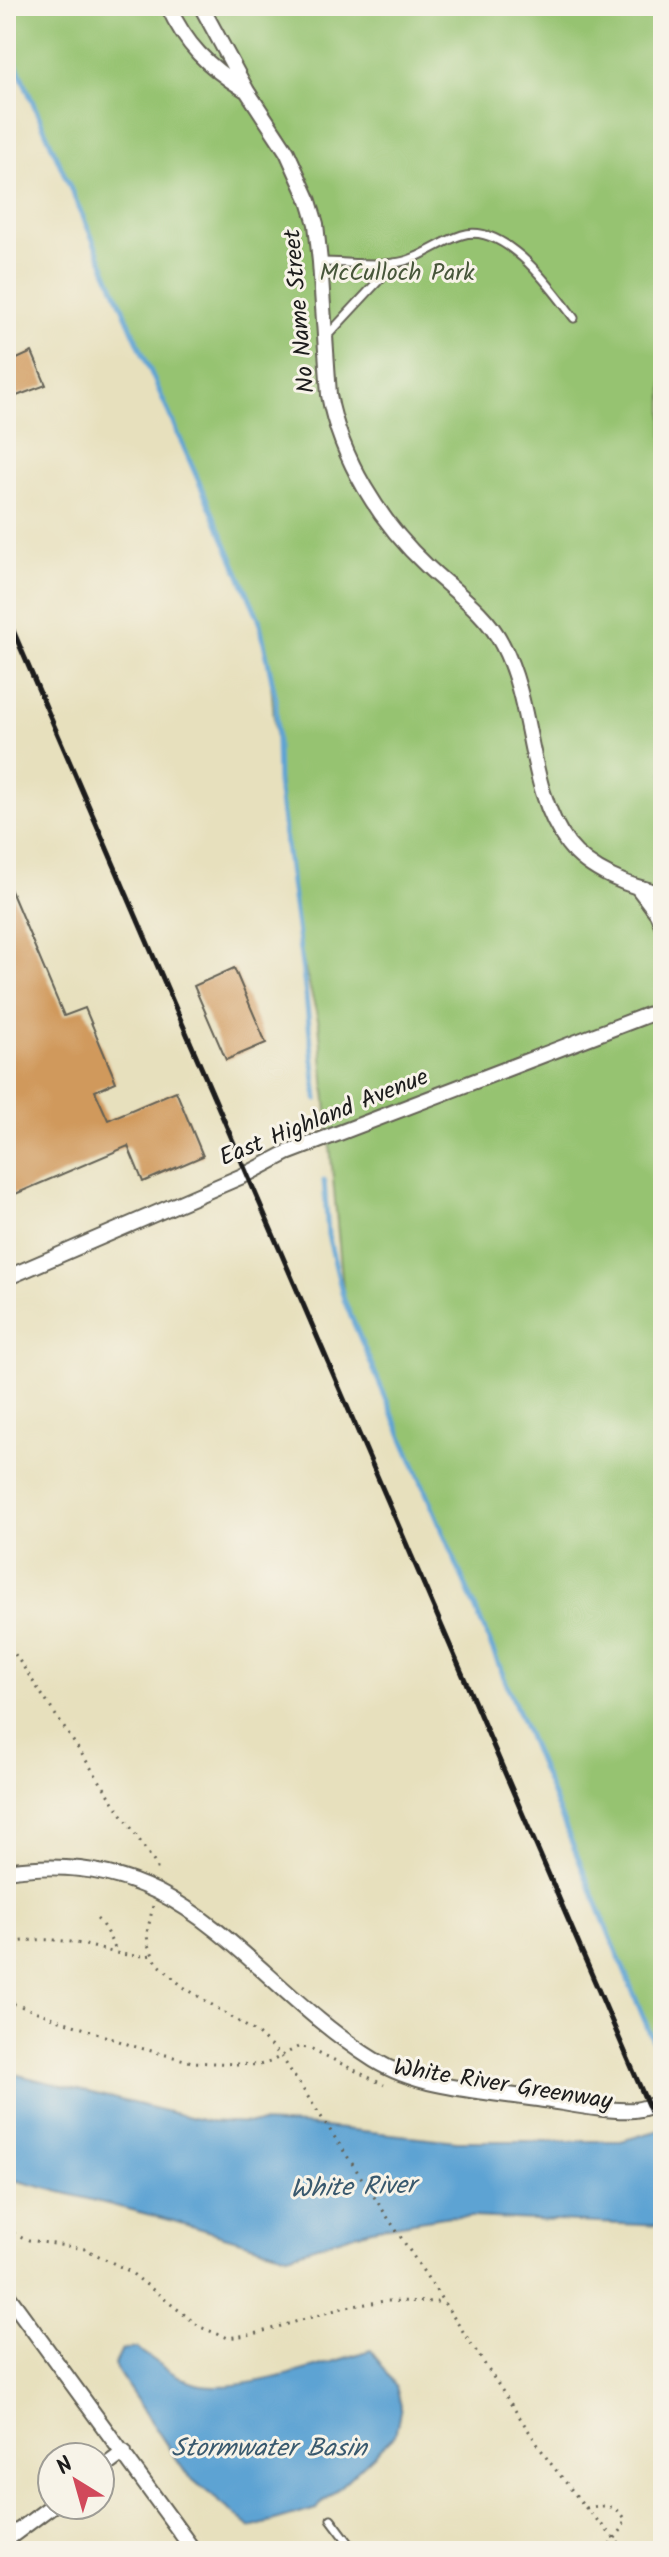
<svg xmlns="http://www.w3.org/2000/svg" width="669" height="2557" viewBox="0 0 669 2557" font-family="Kalam,sans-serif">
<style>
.green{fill:#96c371;stroke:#597046;stroke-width:2}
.water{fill:#5da3d3;stroke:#3c6078;stroke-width:2}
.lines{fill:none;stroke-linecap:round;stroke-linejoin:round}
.stream{stroke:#5da3d3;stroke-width:5}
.building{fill:#d0995c}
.lane-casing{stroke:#636154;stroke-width:11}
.street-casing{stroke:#636154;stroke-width:18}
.path{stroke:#636154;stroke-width:3;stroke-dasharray:2 6;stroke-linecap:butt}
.lane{stroke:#fff;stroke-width:7}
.street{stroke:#fff;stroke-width:14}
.rail{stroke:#1c1c1c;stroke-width:5}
.labels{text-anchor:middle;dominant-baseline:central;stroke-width:6;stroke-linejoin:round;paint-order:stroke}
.park-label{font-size:24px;fill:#47563a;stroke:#f7f3e8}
.street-label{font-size:24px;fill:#1c1c1c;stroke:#f7f3e8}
.water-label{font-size:26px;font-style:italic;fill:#39596e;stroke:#f7f3e8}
</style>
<rect width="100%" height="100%" fill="#f7f3e8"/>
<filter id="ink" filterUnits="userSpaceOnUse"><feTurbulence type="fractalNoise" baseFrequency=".0125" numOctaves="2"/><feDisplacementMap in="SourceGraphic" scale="16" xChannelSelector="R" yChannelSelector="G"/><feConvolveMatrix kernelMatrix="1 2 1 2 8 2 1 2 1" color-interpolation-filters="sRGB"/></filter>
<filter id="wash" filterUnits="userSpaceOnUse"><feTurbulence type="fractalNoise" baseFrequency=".006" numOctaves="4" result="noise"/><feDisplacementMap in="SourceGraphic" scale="32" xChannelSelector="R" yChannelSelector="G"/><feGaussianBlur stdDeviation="1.8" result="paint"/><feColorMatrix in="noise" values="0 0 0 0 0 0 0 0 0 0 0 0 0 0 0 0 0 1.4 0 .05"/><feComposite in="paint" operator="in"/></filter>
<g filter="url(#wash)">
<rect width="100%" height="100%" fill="#e7e0bd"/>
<path class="green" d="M 6,6 L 663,6 L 663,2065 L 470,1596 L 344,1300 L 319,1023 L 300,950 L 281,802 L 270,671 L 259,619 L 6,41 Z"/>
<path class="water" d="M 6,2072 L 206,2121 L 305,2125 L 457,2141 L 621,2141 L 663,2129 L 663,2226 L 450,2216 L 371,2229 L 288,2255 L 170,2220 L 6,2178 Z
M 136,2348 C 153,2359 181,2382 201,2385 C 245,2392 327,2363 371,2350 L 396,2386 L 401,2406 L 395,2435 L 316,2509 L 251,2528 L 187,2475 L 120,2375 L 115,2364 L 122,2350 Z"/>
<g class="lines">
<path class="stream" d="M 6,41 L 259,619 L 276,699 L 278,785 L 305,988 L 317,1099
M 324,1180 L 328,1235 L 344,1300 L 485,1631 L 663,2065"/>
</g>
<g id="blocks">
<path class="building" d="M 32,352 L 46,385 L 6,400 L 6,364 Z
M 6,879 L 64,1016 L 85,1008 L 116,1082 L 95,1091 L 108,1120 L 176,1091 L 203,1156 L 143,1182 L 128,1146 L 6,1198 Z
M 234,968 L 266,1043 L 226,1060 L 194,986 Z"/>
</g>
</g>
<g filter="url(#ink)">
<use href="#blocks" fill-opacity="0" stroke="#636154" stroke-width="2"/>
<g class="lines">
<defs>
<path id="lane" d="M 320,262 C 344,262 370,266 394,263 C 418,261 439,242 462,235 C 505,222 552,289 574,318
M 327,336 L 395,263
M 331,2519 L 355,2551"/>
<path id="street" d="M 168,6 C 186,45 207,66 244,89
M 201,6 L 247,91 L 287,152 L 309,201 L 316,224 L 320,262 L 329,395 C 341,459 379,521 427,566 C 452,590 486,612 502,644 C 535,706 526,787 568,844 C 589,871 631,888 663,893
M 639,889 L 657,913 L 663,927
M 6,1278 L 247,1174 L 287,1153 L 663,1009
M 6,1871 C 187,1843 244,1979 374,2060 C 421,2089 484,2091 538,2099 C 567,2103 605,2112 634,2110 C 644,2109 654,2105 663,2101
M 6,2293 L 194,2551
M 100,2470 L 124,2452
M 6,2540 L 53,2505"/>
</defs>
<use href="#lane" class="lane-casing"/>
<use href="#street" class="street-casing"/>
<path class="path" d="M 6,1641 L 156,1865 L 159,1875
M 153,1906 L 147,1933 L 148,1945 L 157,1963 L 182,1986 L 257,2033 L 281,2056 L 548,2460 L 586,2508 L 626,2551
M 97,1919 C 106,1927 111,1943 118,1953
M 6,1944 C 29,1939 53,1938 76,1943 C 102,1948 125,1959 151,1955
M 6,2001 L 133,2046 L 192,2062 L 259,2065 L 270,2062 L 298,2047 L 310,2048 L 384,2085
M 6,2230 L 29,2240 L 85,2249 L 129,2271 L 200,2327 L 228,2338 L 254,2334 L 346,2307 L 385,2301 L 443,2302
M 586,2508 C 602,2505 616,2503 625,2519 L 622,2529 L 605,2551"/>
<use href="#lane" class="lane"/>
<use href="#street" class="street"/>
<path class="rail" d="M 6,614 L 663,2140"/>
</g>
</g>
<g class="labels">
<g class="park-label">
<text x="397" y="273">McCulloch Park</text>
</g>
<g class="street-label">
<text transform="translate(300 311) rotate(-95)">No Name Street</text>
<text transform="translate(324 1118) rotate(-22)">East Highland Avenue</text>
<text transform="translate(503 2085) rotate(9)">White River Greenway</text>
</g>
<g class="water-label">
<text transform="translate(353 2188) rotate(-2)">White River</text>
<text x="269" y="2449">Stormwater Basin</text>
</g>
</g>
<rect width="669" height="2557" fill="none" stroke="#f7f3e8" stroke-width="32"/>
<g transform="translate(76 2481) rotate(323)"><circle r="38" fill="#f7f3e8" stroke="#9f9d96" stroke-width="2"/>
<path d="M0-6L14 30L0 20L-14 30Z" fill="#d1495b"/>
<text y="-12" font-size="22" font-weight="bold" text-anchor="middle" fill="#1c1c1c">N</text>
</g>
</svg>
